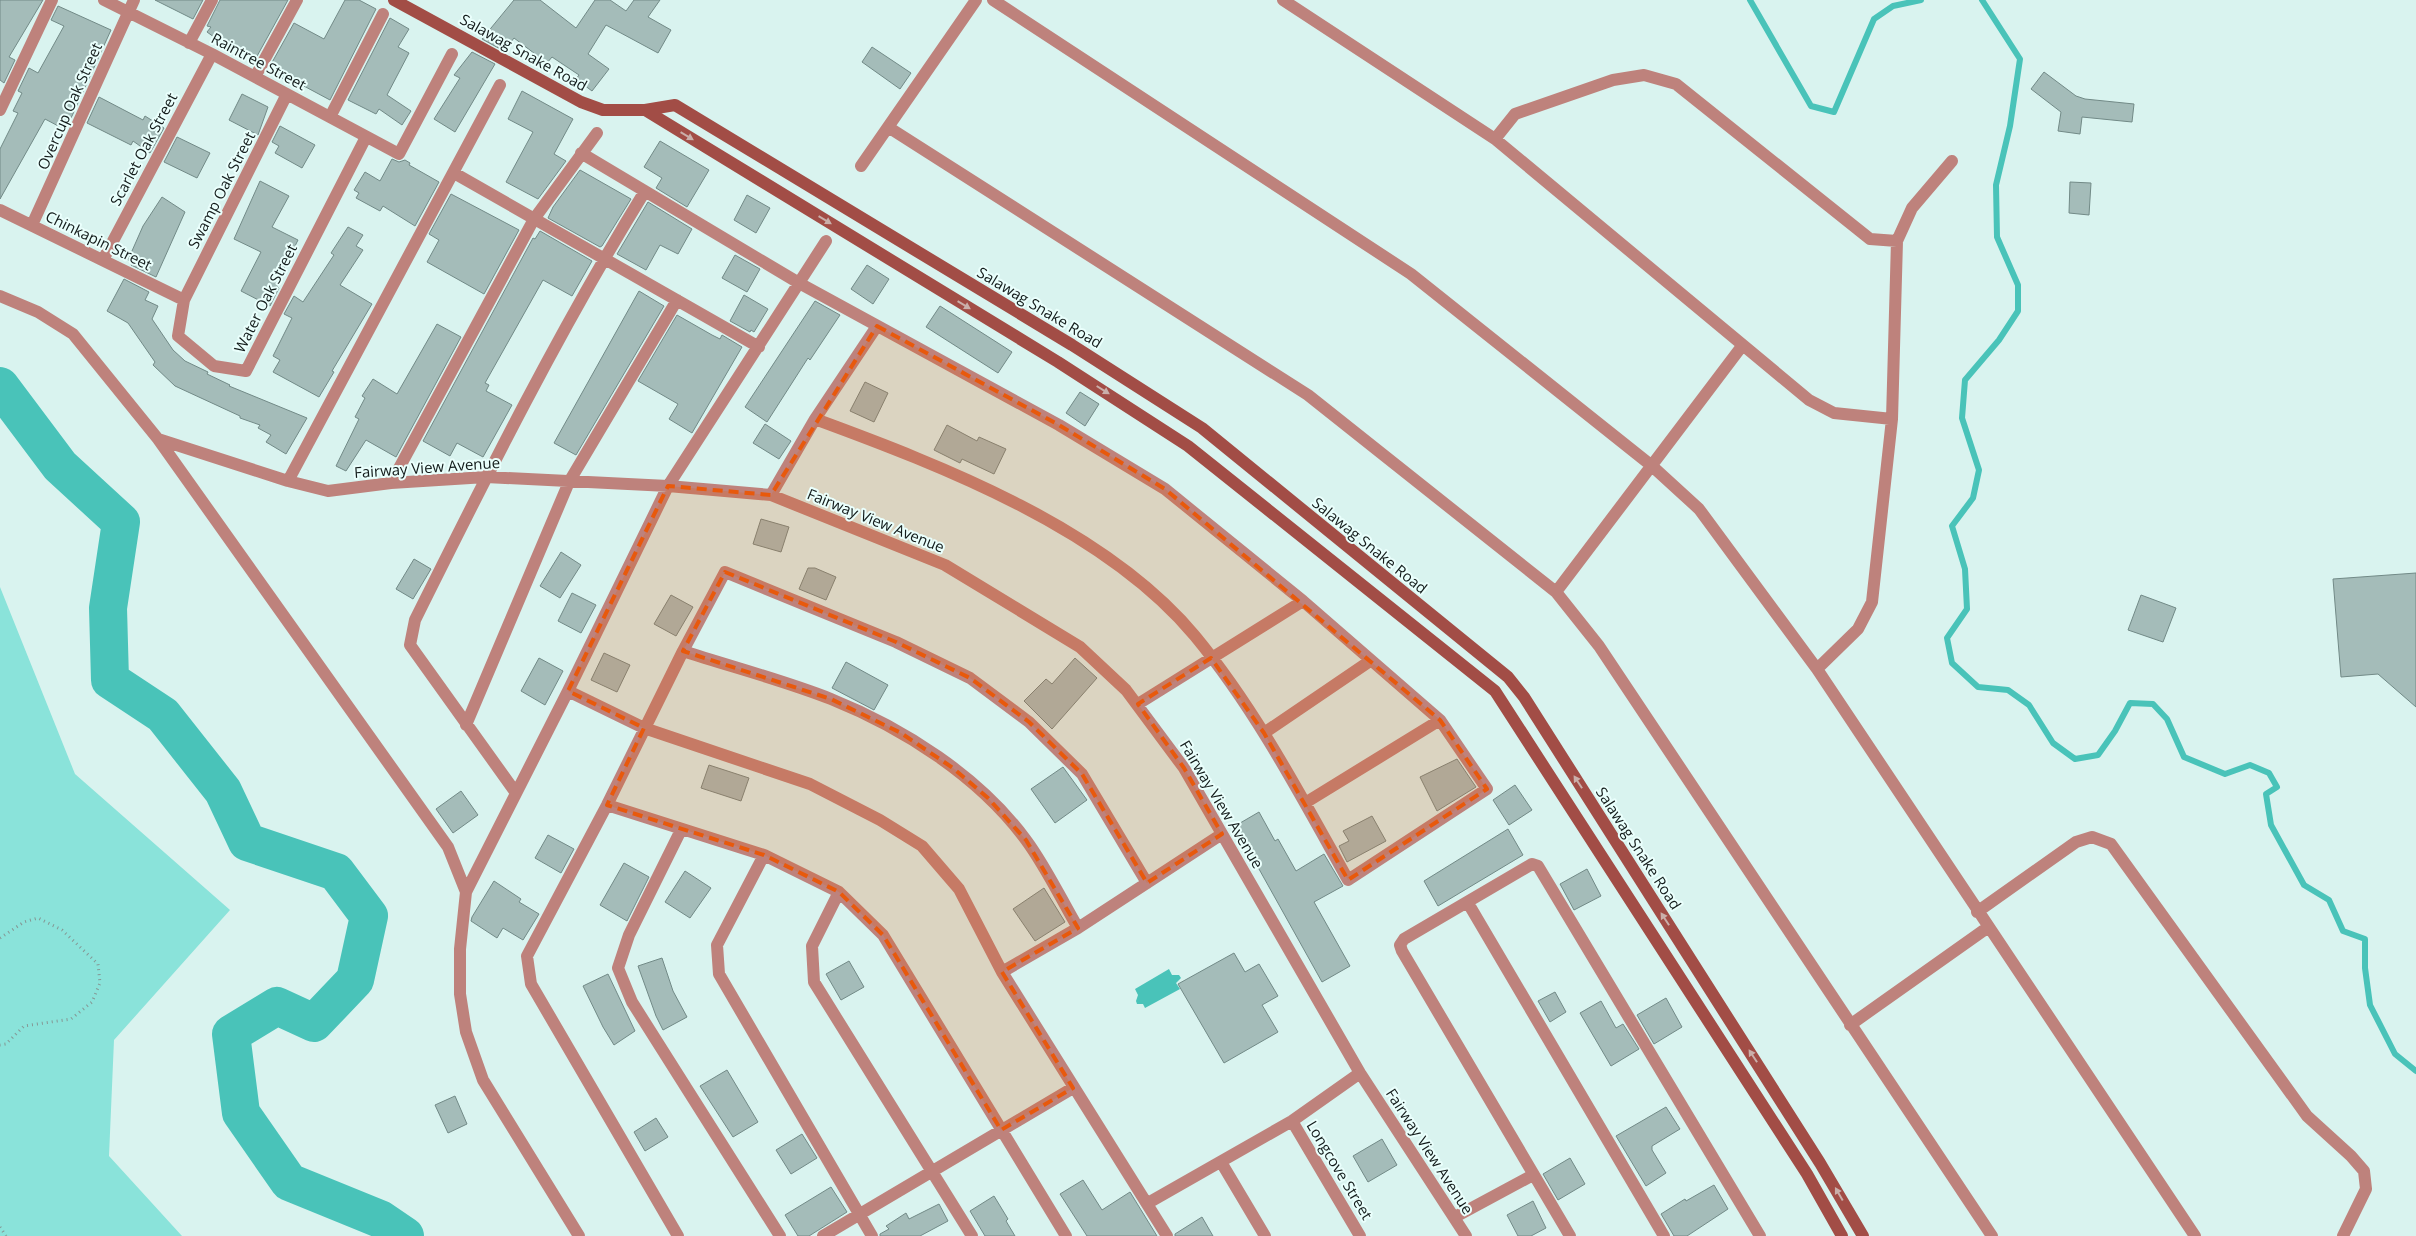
<svg xmlns="http://www.w3.org/2000/svg" width="2416" height="1236" viewBox="0 0 2416 1236" font-family="'Open Sans',sans-serif">
<style>
.green{fill:#8ae3da}
.water{fill:#49c3b9}
.lines{fill:none;stroke-linecap:round;stroke-linejoin:round}
.stream{stroke:#49c3b9;stroke-width:6}
.river{stroke:#49c3b9;stroke-width:38}
.building{fill:#a4bcb9;stroke:#728a87}
.path{stroke:#849794;stroke-width:3;stroke-dasharray:1 4;stroke-linecap:butt}
.minor{stroke:#be827c;stroke-width:12}
.secondary{stroke:#a24d46;stroke-width:12}
.oneway{fill:#caafaa}
.marked{fill:#e8590c;fill-opacity:0.2;stroke:#e8590c;stroke-width:4;stroke-dasharray:10 6;stroke-linejoin:round}
.labels{text-anchor:middle;dominant-baseline:central;stroke-width:4;stroke-linejoin:round;paint-order:stroke}
.street-label{font-size:15px;fill:#121b1a;stroke:#eafffc}
</style>
<rect width="100%" height="100%" fill="#d9f3ef"/>
<path class="green" d="M 0,587 L 75,774 L 230,910 L 114,1040 L 109,1156 L 182,1236 L 0,1236 Z"/>
<path class="water" d="M 1169,969 L 1172,975 L 1179,975 L 1181,978 L 1176,983 L 1180,989 L 1145,1008 L 1143,1004 L 1137,1004 L 1136,1001 L 1138,995 L 1135,989 Z"/>
<g class="lines">
<path class="stream" d="M 1750,0 L 1811,106 L 1834,112 L 1874,19 L 1893,6 L 1921,0
M 1982,0 L 2020,59 L 2010,126 L 1996,185 L 1997,237 L 2018,285 L 2018,311 L 1999,340 L 1965,380 L 1962,418 L 1979,470 L 1973,498 L 1952,526 L 1965,569 L 1967,609 L 1947,638 L 1952,663 L 1978,687 L 2008,690 L 2029,705 L 2053,743 L 2075,759 L 2098,755 L 2115,731 L 2130,703 L 2153,704 L 2167,719 L 2184,757 L 2225,774 L 2250,765 L 2269,773 L 2277,787 L 2266,794 L 2271,825 L 2304,885 L 2329,900 L 2343,931 L 2365,939 L 2365,968 L 2370,1005 L 2395,1054 L 2416,1071"/>
<path class="river" d="M 0,386 L 60,466 L 121,522 L 108,608 L 110,680 L 163,715 L 223,791 L 247,842 L 336,872 L 369,916 L 355,980 L 314,1023 L 277,1006 L 231,1034 L 241,1113 L 289,1182 L 380,1219 L 405,1236"/>
</g>
<path class="building" d="M 0,0 L 43,0 L 9,57 L 15,60 L 4,83 L 0,80 Z
M 155,0 L 203,0 L 193,19 Z
M 220,0 L 288,0 L 256,58 L 228,40 L 225,45 L 207,32 L 211,27 L 207,26 Z
M 345,0 L 359,0 L 376,9 L 330,100 L 302,85 L 299,88 L 272,72 L 274,68 L 270,66 L 294,23 L 324,39 Z
M 514,0 L 540,0 L 576,28 L 595,0 L 610,0 L 626,11 L 634,0 L 660,0 L 648,17 L 671,30 L 658,53 L 606,25 L 588,54 L 609,69 L 592,91 L 576,79 L 579,75 L 552,57 L 547,63 L 514,38 L 504,51 L 482,39 Z
M 58,6 L 111,30 L 72,116 L 64,129 L 45,119 L 0,199 L 0,149 L 18,113 L 13,111 L 22,93 L 18,91 L 29,68 L 38,73 L 64,26 L 51,20 Z
M 390,18 L 409,29 L 398,47 L 409,53 L 387,95 L 411,111 L 402,125 L 379,109 L 376,114 L 348,100 Z
M 872,47 L 911,73 L 900,89 L 862,62 Z
M 472,52 L 495,64 L 455,132 L 434,119 L 460,78 L 454,75 Z
M 2044,72 L 2076,96 L 2085,99 L 2134,104 L 2132,122 L 2082,117 L 2080,134 L 2058,131 L 2061,112 L 2031,89 Z
M 522,91 L 573,119 L 554,154 L 566,161 L 538,199 L 506,182 L 533,132 L 508,119 Z
M 242,94 L 268,107 L 258,135 L 229,120 Z
M 99,97 L 143,120 L 145,116 L 164,128 L 150,153 L 133,141 L 131,145 L 87,123 Z
M 280,126 L 315,145 L 302,168 L 275,153 L 279,146 L 272,142 Z
M 177,137 L 210,153 L 197,178 L 164,162 Z
M 660,141 L 709,170 L 687,207 L 656,188 L 662,178 L 644,167 Z
M 392,159 L 399,162 L 405,160 L 410,163 L 409,165 L 439,182 L 415,226 L 383,206 L 380,211 L 356,198 L 359,193 L 354,190 L 365,172 L 380,181 Z
M 580,170 L 631,199 L 602,246 L 600,247 L 548,218 L 553,207 Z
M 260,181 L 289,196 L 272,227 L 298,240 L 283,270 L 277,286 L 279,288 L 270,306 L 241,291 L 261,252 L 234,239 Z
M 2070,182 L 2091,183 L 2089,215 L 2069,213 Z
M 451,194 L 519,230 L 484,294 L 427,262 L 439,240 L 429,234 Z
M 747,195 L 770,208 L 756,233 L 734,220 Z
M 162,197 L 185,212 L 156,277 L 131,265 L 133,262 L 128,260 L 143,226 Z
M 648,202 L 692,229 L 678,254 L 660,245 L 646,270 L 617,254 Z
M 348,227 L 363,235 L 356,246 L 363,250 L 340,285 L 372,304 L 332,371 L 334,372 L 319,397 L 273,372 L 280,360 L 273,356 L 292,318 L 284,314 L 294,296 L 303,302 L 334,255 L 331,253 Z
M 540,231 L 592,261 L 572,296 L 543,280 L 485,383 L 489,385 L 486,391 L 512,405 L 483,457 L 457,443 L 450,456 L 423,441 L 533,238 L 535,239 Z
M 735,255 L 760,269 L 747,292 L 722,278 Z
M 867,265 L 889,279 L 873,304 L 851,289 Z
M 124,279 L 149,292 L 145,300 L 158,306 L 152,319 L 173,350 L 185,361 L 208,372 L 207,374 L 230,385 L 229,386 L 307,418 L 286,454 L 266,442 L 271,435 L 258,428 L 260,425 L 240,418 L 240,416 L 175,386 L 153,365 L 155,362 L 128,323 L 107,311 Z
M 639,291 L 664,306 L 576,455 L 554,443 Z
M 744,295 L 768,309 L 754,332 L 751,330 L 750,332 L 730,321 Z
M 815,301 L 840,315 L 810,360 L 808,358 L 767,422 L 745,407 Z
M 940,306 L 1012,352 L 998,373 L 926,327 Z
M 677,315 L 712,335 L 720,339 L 722,335 L 742,347 L 692,433 L 669,419 L 678,404 L 638,381 Z
M 437,324 L 461,337 L 396,457 L 366,440 L 346,471 L 336,466 L 359,419 L 355,417 L 365,398 L 362,396 L 373,379 L 397,394 Z
M 865,382 L 888,393 L 874,422 L 850,411 Z
M 1080,392 L 1099,404 L 1085,426 L 1066,413 Z
M 765,424 L 791,441 L 779,459 L 753,443 Z
M 947,425 L 977,441 L 979,437 L 1006,449 L 994,474 L 962,459 L 960,463 L 934,450 Z
M 761,519 L 789,527 L 781,552 L 753,544 Z
M 561,552 L 581,565 L 560,598 L 540,586 Z
M 414,559 L 431,569 L 413,599 L 396,589 Z
M 808,568 L 815,568 L 836,577 L 826,600 L 799,589 Z
M 2416,573 L 2416,707 L 2378,674 L 2341,677 L 2333,579 Z
M 572,593 L 596,605 L 581,633 L 558,621 Z
M 671,595 L 693,607 L 676,636 L 654,624 Z
M 2141,595 L 2176,608 L 2163,642 L 2128,630 Z
M 604,653 L 630,665 L 617,692 L 591,680 Z
M 539,658 L 563,671 L 545,705 L 521,691 Z
M 1075,658 L 1097,678 L 1052,729 L 1024,701 L 1046,679 L 1052,684 Z
M 846,662 L 888,685 L 874,710 L 832,688 Z
M 1457,759 L 1476,787 L 1437,811 L 1420,777 Z
M 709,765 L 749,778 L 741,801 L 701,788 Z
M 1063,767 L 1087,800 L 1055,823 L 1031,789 Z
M 1515,785 L 1532,810 L 1509,825 L 1493,800 Z
M 461,791 L 478,815 L 453,833 L 436,809 Z
M 1259,812 L 1275,841 L 1278,839 L 1296,871 L 1324,854 L 1343,886 L 1314,902 L 1350,966 L 1322,982 L 1235,826 Z
M 1372,816 L 1386,841 L 1347,862 L 1339,846 L 1349,841 L 1343,831 Z
M 1508,829 L 1523,855 L 1438,906 L 1424,881 Z
M 548,835 L 574,849 L 561,873 L 535,858 Z
M 624,863 L 649,877 L 627,921 L 600,905 Z
M 1587,869 L 1601,896 L 1574,910 L 1560,884 Z
M 685,871 L 711,888 L 690,918 L 665,902 Z
M 494,881 L 521,899 L 519,902 L 539,914 L 523,940 L 503,928 L 497,938 L 471,921 L 472,917 Z
M 1044,888 L 1065,922 L 1035,941 L 1013,909 Z
M 1234,953 L 1245,972 L 1259,964 L 1278,996 L 1262,1005 L 1278,1032 L 1224,1063 L 1178,984 Z
M 662,958 L 673,991 L 687,1017 L 663,1030 L 656,1016 L 638,966 Z
M 849,961 L 864,987 L 841,1000 L 826,974 Z
M 608,974 L 635,1031 L 614,1045 L 603,1027 L 583,986 Z
M 1555,992 L 1566,1012 L 1550,1022 L 1538,1001 Z
M 1666,998 L 1682,1027 L 1654,1044 L 1637,1015 Z
M 1601,1001 L 1616,1028 L 1623,1024 L 1639,1049 L 1611,1066 L 1580,1013 Z
M 727,1070 L 758,1122 L 733,1137 L 700,1086 Z
M 455,1096 L 467,1124 L 448,1133 L 435,1105 Z
M 1666,1107 L 1680,1129 L 1652,1146 L 1652,1150 L 1666,1173 L 1646,1186 L 1616,1136 Z
M 656,1118 L 668,1137 L 645,1151 L 634,1132 Z
M 802,1134 L 817,1158 L 791,1174 L 776,1150 Z
M 1382,1139 L 1397,1165 L 1368,1182 L 1353,1156 Z
M 1570,1158 L 1585,1184 L 1558,1200 L 1543,1174 Z
M 1083,1180 L 1102,1210 L 1130,1192 L 1157,1236 L 1087,1236 L 1060,1194 Z
M 1714,1185 L 1728,1209 L 1687,1236 L 1674,1236 L 1661,1214 L 1685,1199 L 1686,1201 Z
M 831,1187 L 847,1212 L 809,1236 L 798,1236 L 785,1215 Z
M 994,1196 L 1008,1219 L 1006,1221 L 1015,1236 L 985,1236 L 970,1211 Z
M 1533,1201 L 1546,1228 L 1531,1236 L 1518,1236 L 1507,1215 Z
M 939,1204 L 948,1221 L 920,1236 L 880,1236 L 880,1234 L 889,1229 L 886,1226 L 906,1213 L 909,1219 Z
M 1202,1217 L 1213,1236 L 1175,1236 L 1175,1234 Z"/>
<g class="lines">
<path class="path" d="M 0,938 L 24,922 L 38,918 L 62,930 L 98,964 L 100,983 L 92,1002 L 71,1019 L 24,1026 L 6,1044 L 0,1045
M 0,1227 L 6,1236"/>
<path class="minor" d="M 104,0 L 212,54 L 399,154 L 452,54
M 993,0 L 1411,274 L 1652,466 L 1699,509 L 1817,669 L 2195,1236
M 1283,0 L 1495,139 L 1809,400 L 1834,413 L 1892,419
M 189,43 L 212,0
M 255,77 L 297,0
M 287,94 L 184,300 L 178,336 L 214,366 L 246,371 L 366,137
M 0,110 L 52,0
M 330,117 L 383,14
M 888,127 L 1308,395 L 1556,592 L 1599,646 L 1992,1236
M 1495,139 L 1515,114 L 1613,80 L 1644,75 L 1676,84 L 1870,239 L 1897,241
M 581,153 L 799,283 L 1059,425 L 1165,489 L 1303,601 L 1440,720 L 1487,789 L 1348,880 C 1301,796 1256,710 1195,636 C 1106,529 943,466 815,419
M 861,166 L 976,0
M 454,173 L 759,347
M 0,210 L 184,300
M 32,225 L 134,0
M 103,260 L 212,54
M 0,296 L 38,312 L 73,334 L 158,439 L 448,847 L 466,892 L 460,949 L 460,994 L 466,1032 L 483,1080 L 579,1236
M 158,439 L 288,481 L 328,491 L 391,483 L 486,477 L 668,486 L 771,495 L 945,565 L 1080,647 L 1126,690 L 1184,768 L 1360,1073 L 1466,1236
M 288,481 L 500,85
M 391,483 L 534,219 L 597,133
M 771,495 L 815,419 L 877,326
M 1556,592 L 1742,346
M 683,651 C 732,667 783,680 831,699 C 903,728 979,776 1026,840 C 1046,867 1061,899 1078,928
M 1817,669 L 1858,629 L 1872,602 L 1892,419 L 1897,241 L 1912,208 L 1952,161
M 568,691 L 644,728 L 810,784 L 880,820 L 922,846 L 959,889 L 1002,972 L 1167,1236
M 1138,704 L 1303,601
M 466,725 L 569,482 L 677,300
M 1264,733 L 1370,661
M 516,793 L 410,645 L 415,620 C 487,475 560,329 645,191
M 1305,803 L 1440,720
M 607,805 L 764,855 L 839,892 L 883,935 L 1066,1236
M 681,830 L 629,935 L 618,968 L 632,1002 L 780,1236
M 764,855 L 717,945 L 719,974 L 872,1236
M 466,892 L 568,691 L 668,486 L 826,241
M 839,892 L 812,946 L 814,982 L 972,1236
M 1468,903 L 1664,1236
M 1977,912 L 2076,842 L 2092,837 L 2111,844 L 2307,1116 L 2351,1156 L 2364,1171 L 2366,1189 L 2343,1236
M 1002,972 L 1078,928 L 1222,834
M 1850,1025 L 1987,928
M 1292,1121 L 1360,1236
M 1221,1162 L 1265,1236
M 1148,1203 L 1292,1121 L 1360,1073
M 1455,1217 L 1533,1175
M 678,1236 L 531,984 L 527,956 L 607,805 L 683,651 L 725,572 L 896,642 L 970,678 L 1029,722 L 1082,774 L 1147,883
M 823,1236 L 1073,1088
M 1570,1236 L 1402,951 L 1400,945 L 1404,939 L 1532,864 L 1538,866 L 1760,1236"/>
<path class="secondary" d="M 394,0 L 581,102 L 603,110 L 645,110 L 675,105 L 1072,345 L 1202,428 L 1508,677 L 1524,697 L 1820,1163 L 1863,1236
M 645,110 L 1058,362 L 1188,446 L 1495,691 L 1807,1174 L 1842,1236"/>
</g>
<defs><path id="oneway-solid" d="M-6-.8H1V-3.2L6.5 0L1 3.2V.8H-6Z" transform="scale(1.25)"/></defs>
<g class="oneway">
<use href="#oneway-solid" transform="translate(687 136) rotate(31)"/>
<use href="#oneway-solid" transform="translate(825 220) rotate(31)"/>
<use href="#oneway-solid" transform="translate(964 305) rotate(31)"/>
<use href="#oneway-solid" transform="translate(1103 390) rotate(32)"/>
<use href="#oneway-solid" transform="translate(1578 782) rotate(-123)"/>
<use href="#oneway-solid" transform="translate(1665 919) rotate(-123)"/>
<use href="#oneway-solid" transform="translate(1753 1056) rotate(-123)"/>
<use href="#oneway-solid" transform="translate(1839 1194) rotate(-120)"/>
</g>
<path class="marked" d="M 877,326 L 1059,425 L 1165,489 L 1440,720 L 1487,789 L 1348,880 L 1264,733 L 1211,658 L 1138,704 L 1184,768 L 1222,834 L 1147,883 L 1082,774 L 1029,722 L 970,678 L 896,642 L 725,572 L 683,651 L 831,699 L 901,733 L 953,768 L 988,798 L 1026,840 L 1078,928 L 1002,972 L 1073,1088 L 1001,1130 L 883,935 L 839,892 L 764,855 L 607,805 L 644,728 L 568,691 L 668,486 L 771,495 Z"/>
<g class="labels">
<g class="street-label">
<text transform="translate(524 52) rotate(29)">Salawag Snake Road</text>
<text transform="translate(259 61) rotate(28)">Raintree Street</text>
<text transform="translate(69 106) rotate(-66)">Overcup Oak Street</text>
<text transform="translate(143 149) rotate(-62)">Scarlet Oak Street</text>
<text transform="translate(221 190) rotate(-63)">Swamp Oak Street</text>
<text transform="translate(99 240) rotate(26)">Chinkapin Street</text>
<text transform="translate(265 298) rotate(-63)">Water Oak Street</text>
<text transform="translate(1040 307) rotate(31)">Salawag Snake Road</text>
<text transform="translate(427 467) rotate(-4)">Fairway View Avenue</text>
<text transform="translate(876 520) rotate(22)">Fairway View Avenue</text>
<text transform="translate(1370 545) rotate(39)">Salawag Snake Road</text>
<text transform="translate(1222 804) rotate(59)">Fairway View Avenue</text>
<text transform="translate(1639 848) rotate(57)">Salawag Snake Road</text>
<text transform="translate(1430 1151) rotate(57)">Fairway View Avenue</text>
<text transform="translate(1340 1170) rotate(59)">Longcove Street</text>
</g>
</g>
</svg>
